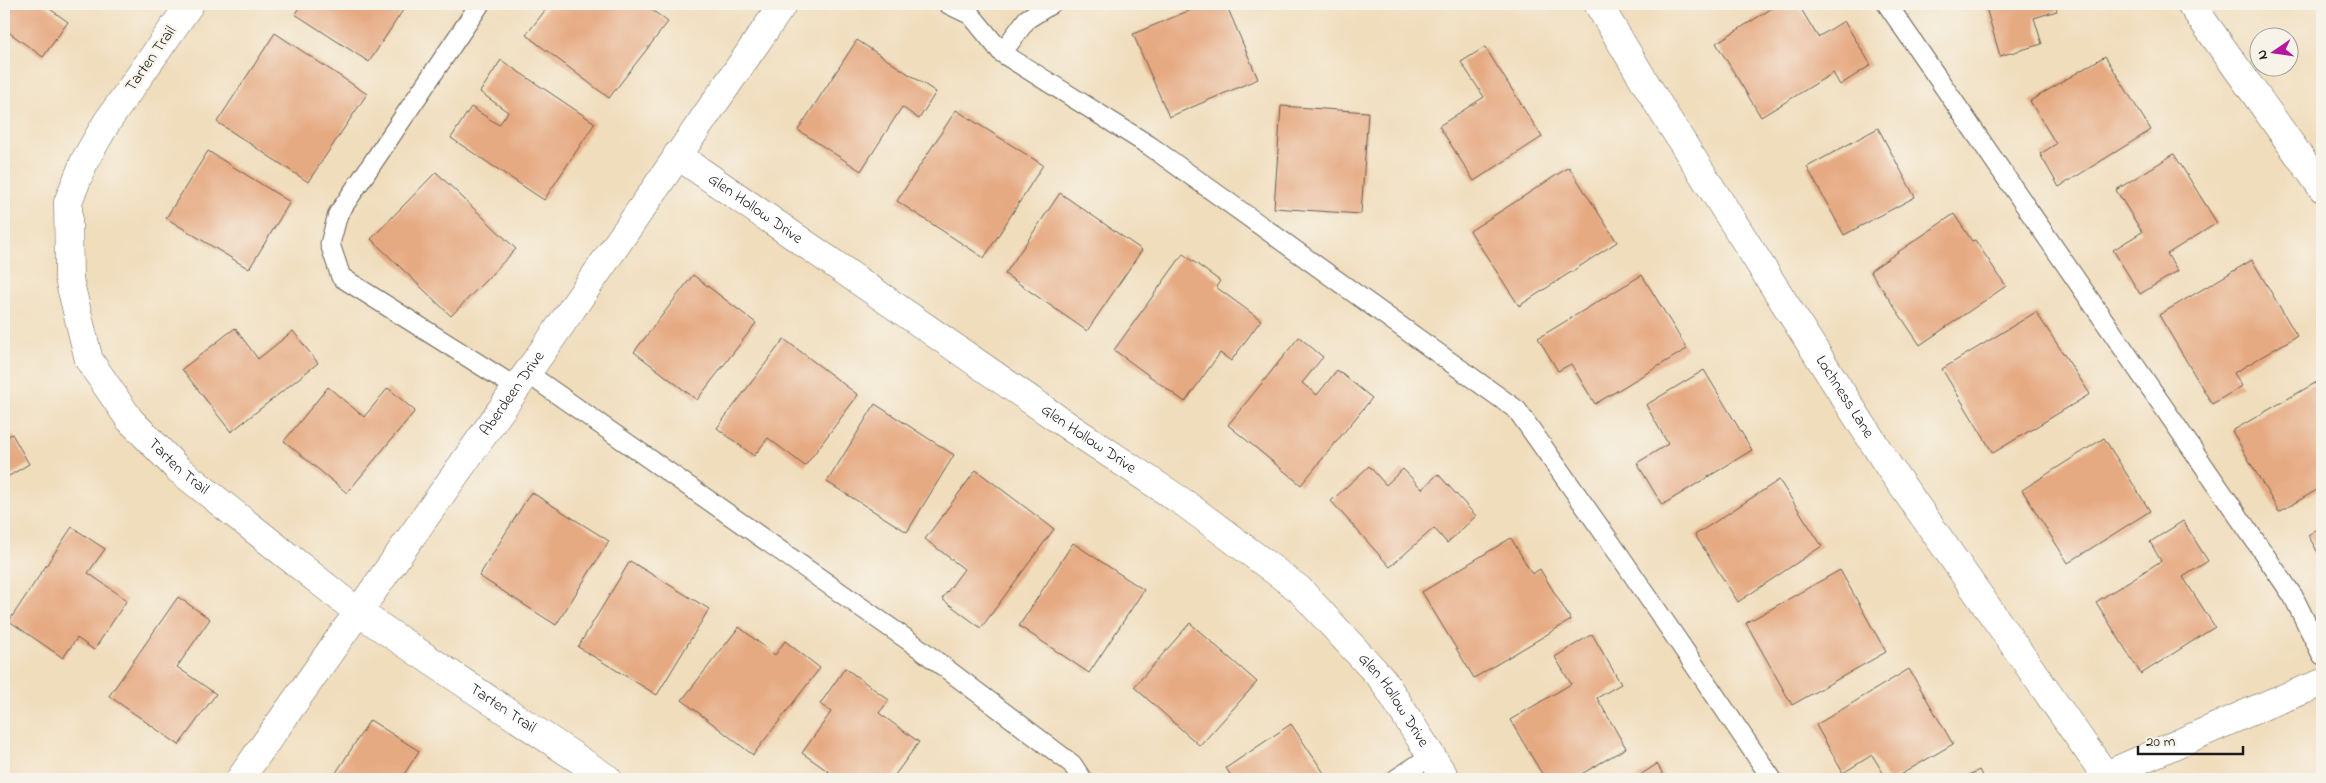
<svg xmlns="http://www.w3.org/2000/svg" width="2326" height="783" viewBox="0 0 2326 783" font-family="'Indie Flower',sans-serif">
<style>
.building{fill:#e6aa83}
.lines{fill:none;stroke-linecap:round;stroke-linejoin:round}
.service-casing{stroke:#666054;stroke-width:21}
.minor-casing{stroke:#666054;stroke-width:29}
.service{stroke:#fff;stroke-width:19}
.minor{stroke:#fff;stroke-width:28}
.labels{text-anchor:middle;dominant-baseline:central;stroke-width:4.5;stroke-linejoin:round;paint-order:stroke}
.street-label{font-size:16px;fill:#1c1c1c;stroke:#f7f3e8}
</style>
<rect width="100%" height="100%" fill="#f7f3e8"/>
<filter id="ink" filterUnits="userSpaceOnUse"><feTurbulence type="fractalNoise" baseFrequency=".02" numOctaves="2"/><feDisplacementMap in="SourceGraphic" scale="10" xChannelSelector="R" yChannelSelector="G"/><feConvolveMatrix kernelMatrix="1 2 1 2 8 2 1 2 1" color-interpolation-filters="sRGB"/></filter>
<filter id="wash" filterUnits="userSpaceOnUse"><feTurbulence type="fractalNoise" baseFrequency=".0096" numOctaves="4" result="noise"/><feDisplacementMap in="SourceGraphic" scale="20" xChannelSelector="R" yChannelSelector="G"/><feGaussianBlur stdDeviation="1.12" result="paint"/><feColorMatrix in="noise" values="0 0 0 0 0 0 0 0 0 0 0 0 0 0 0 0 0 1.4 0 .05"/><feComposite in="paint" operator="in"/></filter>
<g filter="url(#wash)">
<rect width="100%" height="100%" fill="#f0ddbc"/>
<g id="blocks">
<path class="building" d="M 4,4 L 43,4 L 68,22 L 43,57 L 4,29 Z
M 301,4 L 407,4 L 369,62 L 295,14 Z
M 550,4 L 644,4 L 668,22 L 609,98 L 526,35 Z
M 1205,4 L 1226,4 L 1258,79 L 1169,117 L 1133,34 Z
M 1779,4 L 1798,4 L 1818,37 L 1844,21 L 1871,65 L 1840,85 L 1833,73 L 1761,117 L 1716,43 Z
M 1985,4 L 2055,4 L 2057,11 L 2034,18 L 2042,44 L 2000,56 Z
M 275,33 L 367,94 L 308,182 L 217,122 Z
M 2322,35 L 2322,46 L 2318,38 Z
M 857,40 L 936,92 L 919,119 L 902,107 L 861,171 L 798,130 Z
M 1485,47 L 1542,137 L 1474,181 L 1439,126 L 1484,97 L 1461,62 Z
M 2105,56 L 2151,130 L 2059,187 L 2040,154 L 2056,144 L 2030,101 Z
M 501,60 L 595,123 L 544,200 L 451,138 L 471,107 L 499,125 L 508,112 L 480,92 Z
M 1281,106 L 1368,112 L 1361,214 L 1274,208 Z
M 956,110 L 1043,165 L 984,258 L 897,201 Z
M 1878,128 L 1915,197 L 1844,235 L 1807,167 Z
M 208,151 L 290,202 L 249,269 L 166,218 Z
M 2174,154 L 2217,223 L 2167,254 L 2178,271 L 2140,294 L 2113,250 L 2142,232 L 2116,190 Z
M 1569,167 L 1617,242 L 1519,306 L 1470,231 Z
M 436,172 L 516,249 L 451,316 L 371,239 Z
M 1060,193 L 1142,250 L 1087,331 L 1005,274 Z
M 1954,214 L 1972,241 L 1975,240 L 2006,286 L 1920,345 L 1870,271 Z
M 1183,254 L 1220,281 L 1216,287 L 1261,320 L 1231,361 L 1220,353 L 1185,402 L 1114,350 Z
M 2252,260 L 2297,336 L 2234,373 L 2242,386 L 2212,404 L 2159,315 Z
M 693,275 L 756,323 L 697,400 L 634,352 Z
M 1642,275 L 1687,349 L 1595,404 L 1571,364 L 1558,371 L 1538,338 Z
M 2036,312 L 2090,394 L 1993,453 L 1942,369 Z
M 235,328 L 258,359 L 293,331 L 318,363 L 231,432 L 182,369 Z
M 1299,337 L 1323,357 L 1302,383 L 1317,395 L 1337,370 L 1372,398 L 1301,485 L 1228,425 Z
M 784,339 L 858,395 L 805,466 L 768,438 L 754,456 L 717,428 Z
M 1704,370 L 1752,450 L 1662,505 L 1637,463 L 1668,444 L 1646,405 Z
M 2322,379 L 2322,487 L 2279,512 L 2232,431 Z
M 328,387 L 364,417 L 388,388 L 415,411 L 347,493 L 284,441 Z
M 875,404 L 954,455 L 907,532 L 827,482 Z
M 12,434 L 29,464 L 4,479 L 4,439 Z
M 2104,438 L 2150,511 L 2068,563 L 2022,490 Z
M 1369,466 L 1386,485 L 1403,469 L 1422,489 L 1438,474 L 1476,516 L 1447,543 L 1434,528 L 1390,567 L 1331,501 Z
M 976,470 L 1054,529 L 981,628 L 942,599 L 964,569 L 925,539 Z
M 1779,480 L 1822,546 L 1738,602 L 1695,535 Z
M 531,492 L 609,541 L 556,625 L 479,576 Z
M 2183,521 L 2208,561 L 2183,577 L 2215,627 L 2141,674 L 2096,602 L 2161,561 L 2150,542 Z
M 2322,526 L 2322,560 L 2308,535 Z
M 72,527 L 105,549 L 88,573 L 127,600 L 94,650 L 77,638 L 63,658 L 9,621 Z
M 1511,538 L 1532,574 L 1540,569 L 1571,620 L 1474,678 L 1422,592 Z
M 1073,543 L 1144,590 L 1089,673 L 1019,626 Z
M 630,561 L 709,609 L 657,695 L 578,647 Z
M 1840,570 L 1886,652 L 1792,705 L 1746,623 Z
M 178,597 L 210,619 L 177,667 L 216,694 L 179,745 L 109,696 Z
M 1190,623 L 1257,682 L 1200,746 L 1134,687 Z
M 739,627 L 775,655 L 785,641 L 820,668 L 753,755 L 682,700 Z
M 1592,634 L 1621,684 L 1597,698 L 1626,748 L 1573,779 L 1545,779 L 1510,720 L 1571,684 L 1555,657 Z
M 845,668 L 889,700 L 879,713 L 919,742 L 892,779 L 839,779 L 802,753 L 831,712 L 820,704 Z
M 1909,669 L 1953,744 L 1893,779 L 1887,779 L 1872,755 L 1843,773 L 1816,725 Z
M 370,720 L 419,751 L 403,776 L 408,779 L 332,779 Z
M 1291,724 L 1328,779 L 1233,779 L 1226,768 Z
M 1657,764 L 1666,779 L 1634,779 Z
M 1979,770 L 1984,779 L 1962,779 Z"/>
</g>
</g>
<g filter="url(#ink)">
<use href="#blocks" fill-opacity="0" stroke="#666054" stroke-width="1"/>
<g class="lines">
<defs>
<path id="service" d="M 480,4 L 338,214 L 330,244 L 341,277 L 517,388
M 948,4 L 971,15 L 1002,53 L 1027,19 L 1051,4
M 1887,4 L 2293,596 L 2322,655
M 1002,53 L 1150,146 L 1517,410 L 1620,556 L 1772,779
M 527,373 L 915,645 L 1072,764 L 1082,779
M 1396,779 L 1431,756"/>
<g id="minor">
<path id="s1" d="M 190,4 L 107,122 L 85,160 L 68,202 L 69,279 L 89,360 L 130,420 L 178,469 L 358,612 L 608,779"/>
<path id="s2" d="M 1598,4 L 1663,112 L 1889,467 L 2108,779"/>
<path d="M 2191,4 L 2322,188"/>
<path id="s3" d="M 677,155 L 1071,428 L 1187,505 L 1299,589 L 1383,680 L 1446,779"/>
<path d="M 2106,775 L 2268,704 L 2322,683"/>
<path id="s4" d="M 240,779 L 549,342 L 783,4"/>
</g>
</defs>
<use href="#service" class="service-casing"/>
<use href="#minor" class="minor-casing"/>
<use href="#service" class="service"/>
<use href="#minor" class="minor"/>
</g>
</g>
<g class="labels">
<g class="street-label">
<text transform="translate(151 59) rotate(-55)">Tarten Trail</text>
<text stroke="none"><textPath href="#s3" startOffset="95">Glen Hollow Drive</textPath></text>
<text stroke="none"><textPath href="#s4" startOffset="472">Aberdeen Drive</textPath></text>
<text stroke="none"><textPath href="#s2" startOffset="464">Lochness Lane</textPath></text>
<text stroke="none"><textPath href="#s3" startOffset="500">Glen Hollow Drive</textPath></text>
<text stroke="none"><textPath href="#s1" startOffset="534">Tarten Trail</textPath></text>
<text stroke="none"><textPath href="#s3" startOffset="905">Glen Hollow Drive</textPath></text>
<text stroke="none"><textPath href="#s1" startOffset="939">Tarten Trail</textPath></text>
</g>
</g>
<rect width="2326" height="783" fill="none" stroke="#f7f3e8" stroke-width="20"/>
<g transform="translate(2274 52) rotate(257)"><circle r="24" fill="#f7f3e8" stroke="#9f9d96"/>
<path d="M0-4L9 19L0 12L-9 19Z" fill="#b5179e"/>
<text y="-8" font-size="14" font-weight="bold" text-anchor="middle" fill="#1c1c1c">N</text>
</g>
<path d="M2138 746v8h105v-8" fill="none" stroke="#1c1c1c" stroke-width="2.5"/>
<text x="2146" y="746" font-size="15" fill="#1c1c1c" stroke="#f7f3e8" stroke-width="4" paint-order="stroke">20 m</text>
</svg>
